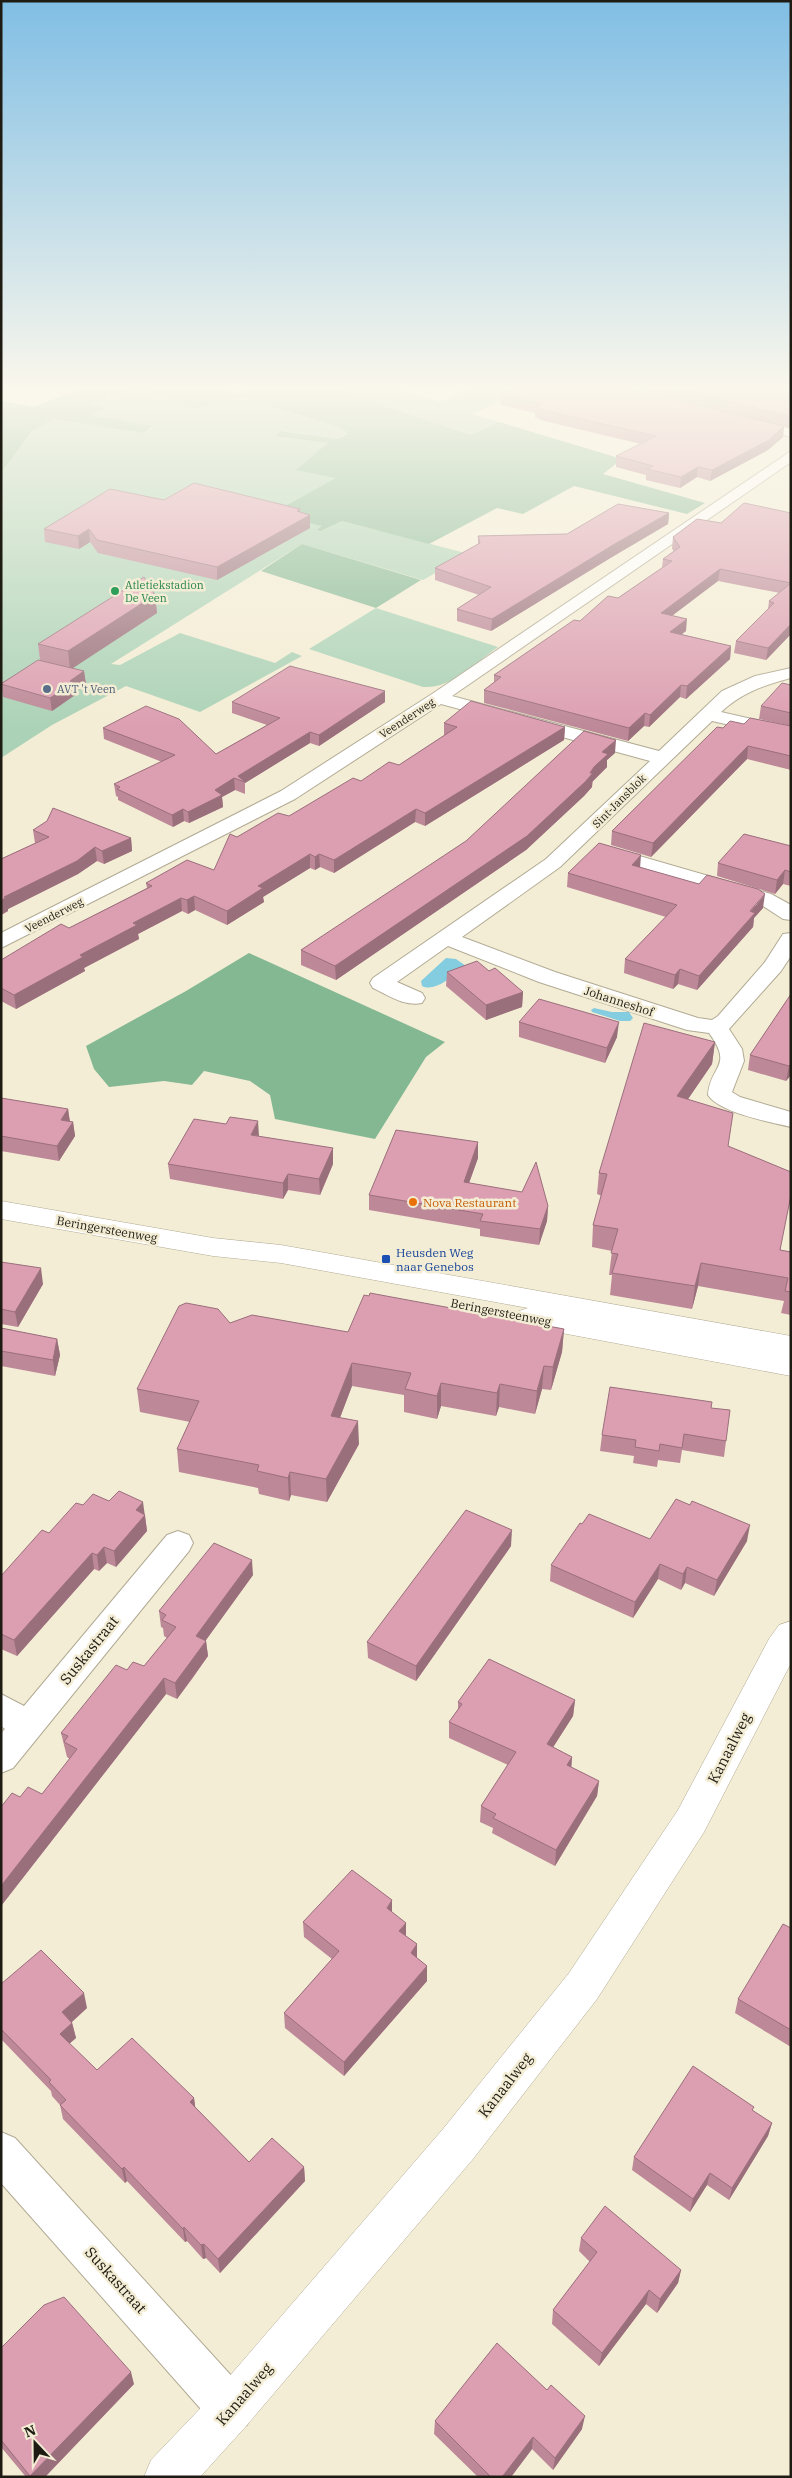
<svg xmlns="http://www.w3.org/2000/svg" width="792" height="2478" viewBox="0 0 792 2478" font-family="'IBM Plex Serif',serif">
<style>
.green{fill:#abd2b6}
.forest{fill:#84b893}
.water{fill:#84ccdf}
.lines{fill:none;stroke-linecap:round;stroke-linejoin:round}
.street-casing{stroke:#b1aa94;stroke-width:2}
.secondary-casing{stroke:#b1aa94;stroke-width:1}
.primary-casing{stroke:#b1aa94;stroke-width:1}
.street{fill:#fff;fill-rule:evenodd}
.secondary{fill:#fff;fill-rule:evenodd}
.primary{fill:#fff;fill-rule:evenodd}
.wall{fill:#bd8898}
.shaded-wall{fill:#9a6f7c}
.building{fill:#dc9eb1;stroke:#9a6f7c}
.leisure-dot{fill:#2e9e5b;stroke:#f4edd5;stroke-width:2}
.service-dot{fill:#5c6f8a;stroke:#f4edd5;stroke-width:2}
.food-dot{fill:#e8710a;stroke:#f4edd5;stroke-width:2}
.transit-dot{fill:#1a4fb4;stroke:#f4edd5;stroke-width:2}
.labels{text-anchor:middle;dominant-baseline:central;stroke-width:5;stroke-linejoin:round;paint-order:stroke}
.far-leisure-label{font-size:11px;fill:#27864d;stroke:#f4edd5;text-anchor:start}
.far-service-label{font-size:11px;fill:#4e5e75;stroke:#f4edd5;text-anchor:start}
.far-street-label{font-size:11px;fill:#1e1b13;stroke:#f4edd5}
.street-label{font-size:12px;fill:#1e1b13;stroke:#f4edd5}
.food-label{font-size:12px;fill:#c56008;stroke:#f4edd5;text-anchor:start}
.transit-label{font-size:12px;fill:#164399;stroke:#f4edd5;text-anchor:start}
.near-street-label{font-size:15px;fill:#1e1b13;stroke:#f4edd5}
</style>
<rect width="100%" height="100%" fill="#f4edd5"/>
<path class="green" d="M 144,384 L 158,384 L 164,387 L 154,393 L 194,409 L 240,397 L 315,418 L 340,427 L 348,434 L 338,439 L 280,431 L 329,443 L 337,478 L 273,512 L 323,526 L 321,531 L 342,521 L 469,554 L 423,580 L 302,544 L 111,664 L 120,665 L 180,633 L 275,663 L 292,652 L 302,656 L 200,712 L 126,686 L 52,725 L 1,758 L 1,473 L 32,431 L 54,419 L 143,433 L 153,427 L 91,415 L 104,408 L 89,405 Z
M 320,384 L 416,384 L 403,391 L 440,402 L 476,384 L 539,384 L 472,414 L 499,422 L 470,435 Z
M 376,608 L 498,647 C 476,662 452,689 423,687 L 309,649 Z"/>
<path class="forest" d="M 92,384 L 144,384 L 90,405 L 105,408 L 91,415 L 153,426 L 143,433 L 54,419 L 32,431 L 1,473 L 1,401 L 34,407 Z
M 267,384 L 320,384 L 470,435 L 499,422 L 622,459 L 603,474 L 705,503 L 687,514 L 574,486 L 523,514 L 497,508 L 429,544 L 342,521 L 321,531 L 317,530 L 322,526 L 272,513 L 336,478 L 296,470 L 328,443 L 276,436 L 280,431 L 338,439 L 348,434 L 340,427 L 241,397 L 194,409 L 153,393 L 164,387 L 211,386 L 234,393 Z
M 302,544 L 421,580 L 376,608 L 261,571 Z
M 249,953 L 445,1042 L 426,1057 L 375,1139 L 275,1119 L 270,1095 L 250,1081 L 204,1071 L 192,1085 L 164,1081 L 109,1087 L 94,1069 L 86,1046 L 186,991 Z"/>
<path class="water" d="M 446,958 L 456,959 L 466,966 C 454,974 436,993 422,986 L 421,981 Z
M 594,1008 L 612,1012 L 629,1012 L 633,1018 L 630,1021 L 620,1021 L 592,1012 L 591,1010 Z"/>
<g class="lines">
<defs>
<path id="street" d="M 749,418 L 791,429 L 791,437 L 744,425 L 742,422 Z
M 791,451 L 791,462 L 452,696 L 659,751 L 722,691 L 755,676 L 791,668 L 791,678 C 764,685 741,693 721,712 L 791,728 L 791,739 L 712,721 L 560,867 L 462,937 L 555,972 L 698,1018 L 712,1020 L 718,1016 L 765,962 L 783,934 L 791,933 L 791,956 L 781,971 L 729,1029 L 742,1049 L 744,1061 L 732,1092 L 740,1097 L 791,1112 L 791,1127 C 770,1122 720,1113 708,1095 C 710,1065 734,1067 709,1033 L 687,1030 L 539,982 L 448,946 L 397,982 L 422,993 L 425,998 L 422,1003 C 405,1007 388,995 373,988 L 370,983 L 373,978 L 546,859 L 650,761 L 441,704 L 295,799 L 1,948 L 1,933 L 281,791 L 432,694 Z
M 605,846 L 771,894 L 791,905 L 791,920 L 783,919 L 757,902 L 598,856 L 595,852 L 598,848 Z
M 178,1531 L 189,1535 L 193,1543 L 189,1551 L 13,1768 L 1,1773 L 1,1733 L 5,1729 L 1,1726 L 1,1694 L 24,1706 L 167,1535 Z
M 1,2132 L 15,2138 L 247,2393 L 253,2409 L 247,2425 L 231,2431 L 215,2425 L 1,2183 Z"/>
<path id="secondary" d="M 791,1621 L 791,1663 L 704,1832 L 597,1999 L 473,2159 L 247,2425 L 200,2477 L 144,2477 L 151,2460 L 215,2393 L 443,2129 L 569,1973 L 678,1810 L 769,1639 L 779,1625 Z"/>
<path id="primary" d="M 1,1201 L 213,1238 L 281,1245 L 791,1336 L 791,1376 L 519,1325 L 515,1318 L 519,1311 L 528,1308 L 281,1263 L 213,1256 L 1,1219 Z"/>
</defs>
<use href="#street" class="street-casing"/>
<use href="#secondary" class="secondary-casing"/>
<use href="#primary" class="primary-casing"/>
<use href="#street" class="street"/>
<use href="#secondary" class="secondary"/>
<use href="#primary" class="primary"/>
</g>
<path class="wall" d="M 495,384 L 610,384 L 784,426 L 783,437 L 768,450 L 710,481 L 697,477 L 680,488 L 646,480 L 646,475 L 616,467 L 616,456 L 641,444 L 540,420 L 540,419 L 535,417 L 535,413 L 500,405 L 501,394 L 510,390 Z
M 617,384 L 776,384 L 791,388 L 791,428 Z
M 164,500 L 300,512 L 310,515 L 310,528 L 217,580 L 98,553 L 90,542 L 79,549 L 45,542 L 44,529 Z
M 669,513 L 668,524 L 612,557 L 491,631 L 457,621 L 457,609 L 479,595 L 435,580 L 435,568 L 478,545 L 478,536 L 567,534 Z
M 791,513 L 791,634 L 766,660 L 734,653 L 736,641 L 768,609 L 769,601 L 780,593 L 718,581 L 672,615 L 686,631 L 681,634 L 731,646 L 730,659 L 686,699 L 680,697 L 649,727 L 644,726 L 628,741 L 484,703 L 484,690 L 494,682 L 494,675 L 618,598 L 662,568 L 663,559 L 674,551 L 672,549 L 673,537 L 721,523 Z
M 155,595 L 157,613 L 72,668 L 84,671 L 86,685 L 75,692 L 75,695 L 52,711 L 3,697 L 1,683 L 40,660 L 38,644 Z
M 791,685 L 791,726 L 759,719 L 761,706 Z
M 232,702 L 385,702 L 319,746 L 310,743 L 245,783 L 245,794 L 235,790 L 222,797 L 223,807 L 189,823 L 184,821 L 173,827 L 118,800 L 118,797 L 116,796 L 114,784 L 162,762 L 104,739 L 103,728 L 216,754 L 267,725 L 232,713 Z
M 444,723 L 565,727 L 564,740 L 425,826 L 415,822 L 334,873 L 320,867 L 315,870 L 310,868 L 263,897 L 264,902 L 227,925 L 195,910 L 188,914 L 182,911 L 138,934 L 139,939 L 84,968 L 85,971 L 16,1009 L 1,1001 L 1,960 L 69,928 L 147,888 L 146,883 L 214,870 L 237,837 L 289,816 L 361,781 L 399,765 L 444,736 Z
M 744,724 L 791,726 L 791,770 L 747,759 L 651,857 L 611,845 L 612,831 L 723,728 Z
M 615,753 L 607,760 L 607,767 L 593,781 L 592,787 L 584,796 L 526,850 L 336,980 L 301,965 L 301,950 Z
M 33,830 L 131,838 L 132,851 L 104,864 L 97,861 L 78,874 L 8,909 L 8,911 L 1,915 L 1,859 L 35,843 Z
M 791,846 L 791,886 L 783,884 L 775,894 L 717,876 L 718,863 Z
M 640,867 L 763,908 L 754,918 L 753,927 L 697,990 L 678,984 L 673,989 L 624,973 L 625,959 L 666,917 L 567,887 L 568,873 Z
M 489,971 L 523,992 L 522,1007 L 486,1020 L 446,986 L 447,972 Z
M 791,994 L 791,1075 L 786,1081 L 748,1070 L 750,1055 Z
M 519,1022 L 617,1037 L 605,1063 L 519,1037 Z
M 715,1042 L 712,1064 L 688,1099 L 728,1146 L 781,1250 L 791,1252 L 791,1315 L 781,1313 L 784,1301 L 698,1286 L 692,1309 L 610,1295 L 612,1275 L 609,1275 L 612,1251 L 592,1247 L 593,1225 L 602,1196 L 597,1194 L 599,1173 Z
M 1,1098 L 68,1109 L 70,1121 L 73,1122 L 75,1136 L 59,1161 L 1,1151 Z
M 259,1137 L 333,1148 L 333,1164 L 320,1195 L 288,1190 L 283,1199 L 170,1179 L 168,1164 Z
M 478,1142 L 478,1158 L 469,1183 L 548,1206 L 547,1221 L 539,1245 L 480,1236 L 480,1229 L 369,1210 L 369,1195 Z
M 1,1262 L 43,1284 L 18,1327 L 1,1324 Z
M 230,1323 L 348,1332 L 564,1329 L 562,1352 L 551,1390 L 542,1389 L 535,1414 L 499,1407 L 496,1416 L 441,1406 L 437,1419 L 404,1412 L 404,1395 L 352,1386 L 340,1417 L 359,1444 L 327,1502 L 291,1495 L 289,1501 L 259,1494 L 258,1488 L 179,1472 L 177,1449 L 190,1422 L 140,1412 L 137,1389 Z
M 1,1328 L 57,1339 L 60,1355 L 55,1376 L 1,1366 Z
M 711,1408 L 726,1441 L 724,1457 L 682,1450 L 680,1463 L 658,1460 L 657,1467 L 633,1463 L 634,1456 L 600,1451 L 602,1435 Z
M 109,1501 L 145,1515 L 147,1531 L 116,1567 L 107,1563 L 99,1571 L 94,1569 L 17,1656 L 1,1649 L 1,1576 L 49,1533 L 83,1505 Z
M 650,1539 L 747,1541 L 714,1596 L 685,1583 L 681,1590 L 658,1579 L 633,1618 L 550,1581 L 551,1565 Z
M 511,1546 L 416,1681 L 368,1658 L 367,1642 Z
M 253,1575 L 206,1640 L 206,1641 L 208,1656 L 192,1679 L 177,1699 L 166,1694 L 1,1906 L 1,1807 L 20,1797 L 42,1794 L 70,1759 L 67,1757 L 61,1733 L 127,1670 L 144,1666 L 167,1638 L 164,1636 L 163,1628 L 161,1627 L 159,1611 Z
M 575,1700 L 573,1716 L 553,1747 L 572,1757 L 571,1767 L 599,1781 L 597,1796 L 555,1866 L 492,1833 L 493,1828 L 480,1822 L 481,1806 L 508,1765 L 449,1738 L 449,1722 L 458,1709 L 458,1702 Z
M 392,1912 L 406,1936 L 417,1944 L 417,1958 L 427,1966 L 427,1981 L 344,2076 L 285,2028 L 284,2013 L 332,1959 L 304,1937 L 303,1922 Z
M 791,1928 L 791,2047 L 735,2013 L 738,1999 Z
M 1,1984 L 87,2008 L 72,2022 L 76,2038 L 69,2044 L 97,2070 L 194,2098 L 195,2107 L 249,2162 L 304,2167 L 305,2181 L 220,2273 L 206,2258 L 203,2259 L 187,2241 L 185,2242 L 127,2181 L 125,2183 L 63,2119 L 60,2105 L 52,2096 L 51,2091 L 1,2039 Z
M 753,2111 L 772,2123 L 768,2136 L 729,2200 L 707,2185 L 690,2212 L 632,2170 L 634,2157 Z
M 581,2238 L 681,2270 L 678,2283 L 657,2313 L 646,2304 L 599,2366 L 552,2324 L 553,2310 L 590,2262 L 579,2251 Z
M 1,2348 L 134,2384 L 45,2477 L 26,2477 L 1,2447 Z
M 547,2390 L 582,2429 L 553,2470 L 532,2449 L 511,2477 L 478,2477 L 434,2434 L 435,2421 Z"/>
<path class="shaded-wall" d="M 784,426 L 783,437 L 768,450 L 710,481 L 712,470 Z
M 698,467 L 697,477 L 680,488 L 681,477 Z
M 300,509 L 300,520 L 310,515 L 310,528 L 217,580 L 217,567 Z
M 669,513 L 668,524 L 612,557 L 491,631 L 492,619 L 613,545 Z
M 89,529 L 90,542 L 79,549 L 78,536 Z
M 720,569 L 718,581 L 660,625 L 661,613 Z
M 155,595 L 157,613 L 70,670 L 68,651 Z
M 687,619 L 686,631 L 669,644 L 670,632 Z
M 791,624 L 791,634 L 766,660 L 768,648 Z
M 731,646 L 730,659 L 686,699 L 687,686 Z
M 84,671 L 86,685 L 75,692 L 75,695 L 52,711 L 50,698 L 70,681 Z
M 681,685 L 680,697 L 649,727 L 650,715 Z
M 385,691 L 385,702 L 319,746 L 319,735 Z
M 645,713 L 644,726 L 628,741 L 629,728 Z
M 565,727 L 564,740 L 425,826 L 425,813 Z
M 310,732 L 310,743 L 245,783 L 245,782 L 238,776 Z
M 616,740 L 615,753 L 607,760 L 607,767 L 592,782 L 592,787 L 584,796 L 526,850 L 336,980 L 335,966 L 590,773 L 602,752 Z
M 748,746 L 747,759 L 651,857 L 653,843 Z
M 234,778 L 235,790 L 222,797 L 223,807 L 189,823 L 188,812 L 215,790 Z
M 183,809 L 184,821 L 173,827 L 172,815 Z
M 416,809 L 415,822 L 334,873 L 334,860 Z
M 131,838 L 132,851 L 104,864 L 102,851 Z
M 95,847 L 97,861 L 78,874 L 8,909 L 8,911 L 1,915 L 1,900 L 4,897 Z
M 310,854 L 310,868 L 263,897 L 264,902 L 227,925 L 227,911 L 258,886 Z
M 319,854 L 320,867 L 315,870 L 315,857 Z
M 641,855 L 640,869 L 632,865 Z
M 785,870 L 783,884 L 775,894 L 777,880 Z
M 765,894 L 763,908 L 754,918 L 753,927 L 697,990 L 699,976 Z
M 194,896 L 195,910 L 188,914 L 187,900 Z
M 181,898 L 182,911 L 138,934 L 139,939 L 84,968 L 85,971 L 16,1009 L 14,995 L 133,923 Z
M 680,969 L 678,984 L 673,989 L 675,975 Z
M 523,992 L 522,1007 L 486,1020 L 486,1005 Z
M 619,1022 L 617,1037 L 605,1063 L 607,1048 Z
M 715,1042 L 712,1064 L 675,1118 L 677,1096 Z
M 791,1064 L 791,1075 L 786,1081 L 789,1066 Z
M 68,1109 L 70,1124 L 61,1120 Z
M 258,1121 L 259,1136 L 251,1135 Z
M 73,1122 L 75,1136 L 59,1161 L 57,1146 Z
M 478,1142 L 478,1158 L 464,1197 L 464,1182 Z
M 333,1148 L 333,1164 L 320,1195 L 319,1179 Z
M 288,1174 L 288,1190 L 283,1199 L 283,1183 Z
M 548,1206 L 547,1221 L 539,1245 L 540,1229 Z
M 701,1263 L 698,1286 L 692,1309 L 695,1286 Z
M 41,1268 L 43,1284 L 18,1327 L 15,1312 Z
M 564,1329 L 562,1352 L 551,1390 L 553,1367 Z
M 57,1339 L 60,1355 L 55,1376 L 53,1360 Z
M 352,1363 L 352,1386 L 332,1439 L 331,1416 Z
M 544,1366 L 542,1389 L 535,1414 L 537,1391 Z
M 441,1383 L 441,1406 L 437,1419 L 437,1396 Z
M 500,1384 L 499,1407 L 496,1416 L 497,1393 Z
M 358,1421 L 359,1444 L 327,1502 L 326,1479 Z
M 290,1472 L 291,1495 L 289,1501 L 288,1478 Z
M 143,1502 L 147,1531 L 116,1567 L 114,1551 L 136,1510 Z
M 750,1525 L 747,1541 L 714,1596 L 717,1580 Z
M 512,1530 L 511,1546 L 416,1681 L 416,1666 Z
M 104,1547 L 107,1563 L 99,1571 L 97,1555 Z
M 92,1553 L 94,1569 L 17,1656 L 14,1640 Z
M 252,1560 L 253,1575 L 198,1651 L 196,1636 Z
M 660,1564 L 658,1579 L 633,1618 L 635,1602 Z
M 687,1567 L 685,1583 L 681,1590 L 683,1574 Z
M 206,1641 L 208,1656 L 177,1699 L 175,1683 Z
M 164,1678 L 166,1694 L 1,1906 L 1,1886 Z
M 575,1700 L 573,1716 L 545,1760 L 547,1744 Z
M 572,1757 L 571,1772 L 567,1765 Z
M 599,1781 L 597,1796 L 555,1866 L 556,1850 Z
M 392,1900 L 392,1916 L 387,1908 Z
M 406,1923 L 406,1938 L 399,1931 Z
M 417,1944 L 417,1959 L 411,1953 Z
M 427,1966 L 427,1981 L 344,2076 L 344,2062 Z
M 84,1993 L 87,2008 L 66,2027 L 62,2012 Z
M 72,2023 L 76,2038 L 63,2049 L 60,2034 Z
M 194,2098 L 196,2112 L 190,2102 Z
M 772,2123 L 768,2136 L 729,2200 L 732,2188 Z
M 124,2167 L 127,2181 L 125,2183 L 122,2169 Z
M 304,2167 L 305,2181 L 220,2273 L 218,2259 Z
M 710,2173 L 707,2185 L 690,2212 L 693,2199 Z
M 184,2227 L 187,2241 L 185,2242 L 183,2229 Z
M 204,2244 L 206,2258 L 203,2259 L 201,2245 Z
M 681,2270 L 678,2283 L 657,2313 L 660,2299 Z
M 649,2290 L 646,2304 L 599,2366 L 602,2353 Z
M 131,2372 L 134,2384 L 45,2477 L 31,2477 L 30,2476 Z
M 585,2416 L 582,2429 L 553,2470 L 555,2458 Z
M 533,2437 L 532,2449 L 511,2477 L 502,2477 Z"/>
<path class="building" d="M 523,384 L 610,384 L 784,426 L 769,440 L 712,470 L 698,467 L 681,477 L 647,469 L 653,466 L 616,456 L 656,436 L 541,410 L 543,409 L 535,407 L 542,404 L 501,394 Z
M 658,384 L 776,384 L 791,388 L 791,417 Z
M 194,483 L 300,509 L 297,511 L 310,515 L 217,567 L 97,540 L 89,529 L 78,536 L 44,529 L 110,489 L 164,500 Z
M 744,503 L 791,513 L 791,583 L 720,569 L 661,613 L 687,619 L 670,632 L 731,646 L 687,686 L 681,685 L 650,715 L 645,713 L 629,728 L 484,690 L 501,677 L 494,675 L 574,620 L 580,621 L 608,596 L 618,598 L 672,561 L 663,559 L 680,547 L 673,537 L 697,519 L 721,523 Z
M 618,504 L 669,513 L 613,545 L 492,619 L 457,609 L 491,587 L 435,568 L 480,543 L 478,536 L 567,534 Z
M 144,577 L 155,595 L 68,651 L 38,644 Z
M 791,583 L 791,624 L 768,648 L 736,641 L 774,603 L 769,601 Z
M 38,660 L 84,671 L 70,681 L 74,682 L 50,698 L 1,684 Z
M 290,666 L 385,691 L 319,735 L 310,732 L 238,776 L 245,782 L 234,778 L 215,790 L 222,795 L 188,812 L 183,809 L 172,815 L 117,789 L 120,787 L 114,784 L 175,755 L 103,728 L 146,706 L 179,719 L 216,754 L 280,718 L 232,702 Z
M 782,683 L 791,685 L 791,713 L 761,706 Z
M 471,701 L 565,727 L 425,813 L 416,809 L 334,860 L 319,854 L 315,857 L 310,854 L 258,886 L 263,888 L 227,911 L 194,896 L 187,900 L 181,898 L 133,923 L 137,925 L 80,955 L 83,957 L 14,995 L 1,988 L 1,960 L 61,924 L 69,928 L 152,886 L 146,883 L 187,860 L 214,870 L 230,834 L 237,837 L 278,813 L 289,816 L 353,778 L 361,781 L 389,762 L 399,765 L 457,727 L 444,723 Z
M 750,718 L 791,726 L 791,756 L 748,746 L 653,843 L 612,831 L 717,727 L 723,728 L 730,721 L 744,724 Z
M 584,731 L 616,740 L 602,752 L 608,754 L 594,767 L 590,773 L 593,773 L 585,782 L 527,836 L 335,966 L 301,950 L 466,841 Z
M 53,808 L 131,838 L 102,851 L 95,847 L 77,861 L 4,897 L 6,898 L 1,900 L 1,859 L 49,837 L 33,830 L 47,821 Z
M 744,834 L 791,846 L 791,872 L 785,870 L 777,880 L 718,863 Z
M 599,843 L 641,855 L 632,865 L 699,884 L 707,875 L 758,889 L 765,894 L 750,911 L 755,913 L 699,976 L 680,969 L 675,975 L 625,959 L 677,905 L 568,873 Z
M 477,961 L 489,971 L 495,968 L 523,992 L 486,1005 L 447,972 Z
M 791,994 L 791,1064 L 789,1066 L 750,1055 Z
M 539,999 L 619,1022 L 607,1048 L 519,1022 Z
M 644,1023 L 715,1042 L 677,1096 L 733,1113 L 728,1146 L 791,1172 L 791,1195 L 780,1250 L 791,1252 L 791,1292 L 785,1291 L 788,1278 L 701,1263 L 695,1286 L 612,1273 L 618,1254 L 611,1253 L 618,1229 L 593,1225 L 607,1174 L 599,1173 Z
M 1,1098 L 68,1109 L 61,1120 L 73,1122 L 57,1146 L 1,1136 Z
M 230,1117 L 258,1121 L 251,1135 L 333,1148 L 319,1179 L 288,1174 L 283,1183 L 168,1164 L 194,1119 L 226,1124 Z
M 396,1130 L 478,1142 L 464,1182 L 522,1192 L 536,1162 L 548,1206 L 540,1229 L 480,1221 L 483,1214 L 369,1195 Z
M 1,1262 L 41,1268 L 15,1312 L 1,1309 Z
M 370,1293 L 564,1329 L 553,1367 L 544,1366 L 537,1391 L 500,1384 L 497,1393 L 441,1383 L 437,1396 L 405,1389 L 411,1373 L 352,1363 L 331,1416 L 358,1421 L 326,1479 L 290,1472 L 288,1478 L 257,1471 L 259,1465 L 177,1449 L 199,1401 L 137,1389 L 179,1306 L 186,1303 L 218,1309 L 230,1323 L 252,1315 L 348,1332 L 364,1295 L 369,1296 Z
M 1,1328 L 57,1339 L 53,1360 L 1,1351 Z
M 610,1387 L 712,1402 L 711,1408 L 730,1410 L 726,1441 L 684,1434 L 682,1448 L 660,1444 L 659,1451 L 635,1447 L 636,1440 L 602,1435 Z
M 119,1491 L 143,1502 L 136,1510 L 145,1515 L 114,1551 L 104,1547 L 97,1555 L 92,1553 L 14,1640 L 1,1634 L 1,1576 L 42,1530 L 49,1533 L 76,1503 L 83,1505 L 93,1494 L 109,1501 Z
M 676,1499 L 690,1505 L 692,1501 L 750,1525 L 717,1580 L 687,1567 L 683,1574 L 660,1564 L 635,1602 L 551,1565 L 580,1523 L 582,1524 L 589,1514 L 650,1539 Z
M 466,1510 L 512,1530 L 416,1666 L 367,1642 Z
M 214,1543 L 252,1560 L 196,1636 L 206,1641 L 175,1683 L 164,1678 L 1,1886 L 1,1807 L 12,1793 L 20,1797 L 28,1787 L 42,1794 L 77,1749 L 64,1742 L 68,1736 L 61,1733 L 116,1665 L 127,1670 L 133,1662 L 144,1666 L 176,1627 L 162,1620 L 166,1615 L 159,1611 Z
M 489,1659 L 575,1700 L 547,1744 L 572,1757 L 567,1765 L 599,1781 L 556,1850 L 493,1818 L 496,1814 L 481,1806 L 516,1752 L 449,1722 L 462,1704 L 458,1702 Z
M 352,1870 L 392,1900 L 387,1908 L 406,1923 L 399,1931 L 417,1944 L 411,1953 L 427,1966 L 344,2062 L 284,2013 L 339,1951 L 303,1922 Z
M 783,1924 L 791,1928 L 791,2030 L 738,1999 Z
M 41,1950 L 84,1993 L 62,2012 L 72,2023 L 60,2034 L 97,2070 L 132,2038 L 194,2098 L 190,2102 L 249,2162 L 272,2138 L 304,2167 L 218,2259 L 204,2244 L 201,2245 L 184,2227 L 183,2229 L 124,2167 L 122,2169 L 60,2105 L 66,2100 L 49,2082 L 51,2080 L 1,2029 L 1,1984 Z
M 693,2066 L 754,2107 L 752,2110 L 772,2123 L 732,2188 L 710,2173 L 693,2199 L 634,2157 Z
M 605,2206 L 681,2270 L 660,2299 L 649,2290 L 602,2353 L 553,2310 L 597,2252 L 581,2238 Z
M 64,2297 L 131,2372 L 30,2476 L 1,2440 L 1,2348 L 44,2305 Z
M 497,2343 L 547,2390 L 551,2385 L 585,2416 L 555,2458 L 533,2437 L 502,2477 L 491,2477 L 435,2421 Z"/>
<linearGradient id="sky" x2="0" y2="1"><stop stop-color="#80bee4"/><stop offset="0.53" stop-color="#faf7ec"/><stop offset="1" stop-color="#faf7ec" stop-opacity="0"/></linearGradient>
<rect width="792" height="731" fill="url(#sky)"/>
<circle class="leisure-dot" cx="115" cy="591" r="5"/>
<circle class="service-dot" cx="47" cy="689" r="5"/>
<circle class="food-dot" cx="413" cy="1202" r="5"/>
<rect class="transit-dot" x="381" y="1254" width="10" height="10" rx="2.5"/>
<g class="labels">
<g class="far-leisure-label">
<text x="125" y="585">Atletiekstadion<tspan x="125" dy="13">De Veen</tspan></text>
</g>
<g class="far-service-label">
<text x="57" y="689">AVT 't Veen</text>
</g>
<g class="far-street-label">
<text transform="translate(407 718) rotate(-33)">Veenderweg</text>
<text transform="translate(619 801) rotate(-45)">Sint-Jansblok</text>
<text transform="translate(54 915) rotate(-27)">Veenderweg</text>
</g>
<g class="street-label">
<text transform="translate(619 1001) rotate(18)">Johanneshof</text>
<text transform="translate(107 1229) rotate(10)">Beringersteenweg</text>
<text transform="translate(501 1312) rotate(11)">Beringersteenweg</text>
</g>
<g class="food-label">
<text x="423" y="1202">Nova Restaurant</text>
</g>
<g class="transit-label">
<text x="396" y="1252">Heusden Weg<tspan x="396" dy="14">naar Genebos</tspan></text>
</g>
<g class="near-street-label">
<text transform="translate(89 1650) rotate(-51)">Suskastraat</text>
<text transform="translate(729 1748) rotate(-63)">Kanaalweg</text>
<text transform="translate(505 2085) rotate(-52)">Kanaalweg</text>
<text transform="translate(116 2280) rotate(48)">Suskastraat</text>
<text transform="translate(244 2394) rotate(-49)">Kanaalweg</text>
</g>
</g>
<rect width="792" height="2478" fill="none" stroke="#1e1b13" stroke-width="5"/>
<g transform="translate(35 2443) rotate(338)" stroke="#f4edd5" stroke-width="4" paint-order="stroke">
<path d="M0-4L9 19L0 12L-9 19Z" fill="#1e1b13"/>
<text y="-8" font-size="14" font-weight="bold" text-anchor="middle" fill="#1e1b13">N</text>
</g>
</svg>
